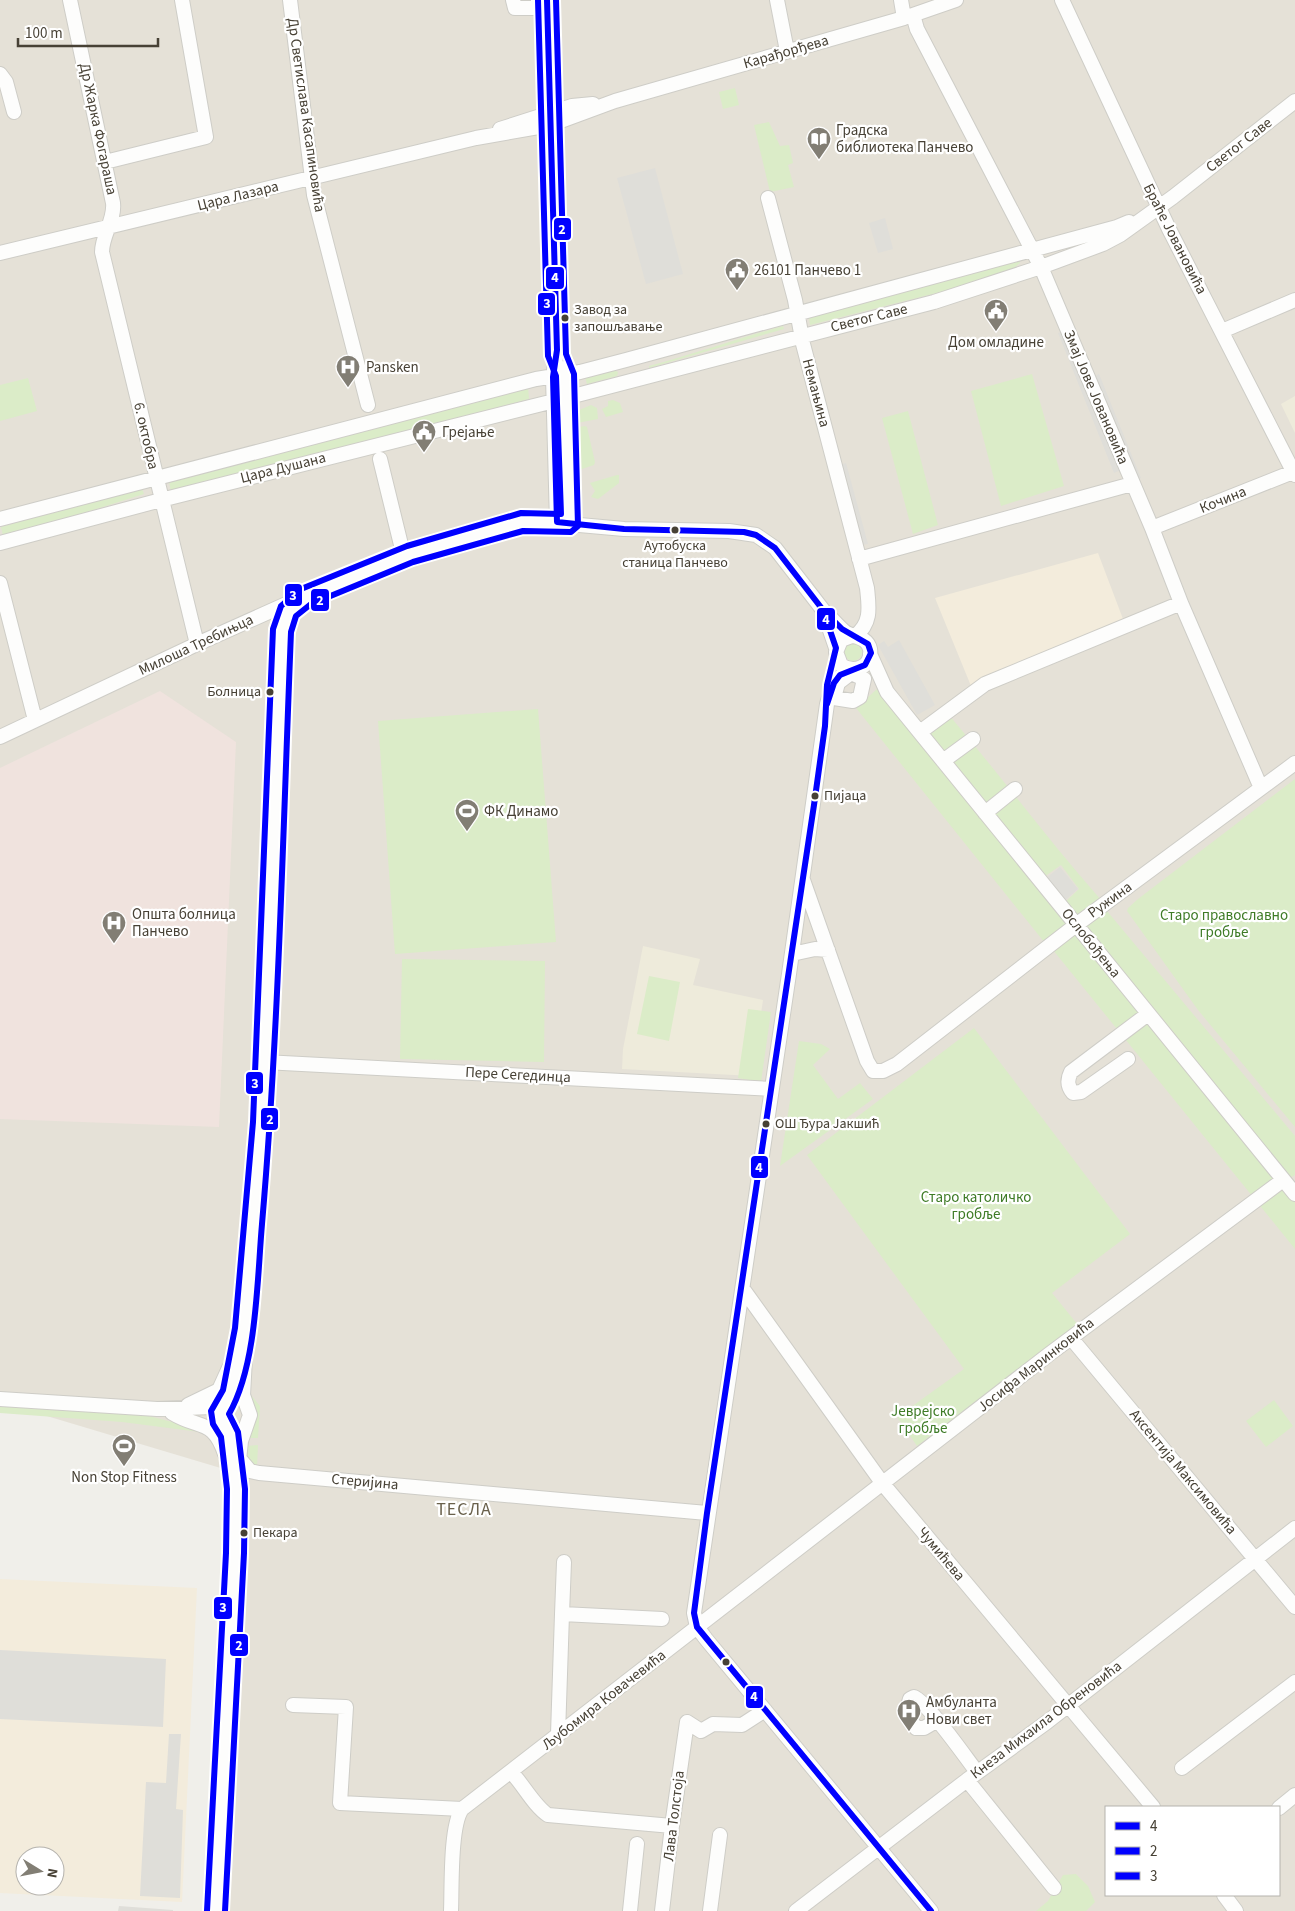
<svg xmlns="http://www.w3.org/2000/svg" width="1295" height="1911" viewBox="0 0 1295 1911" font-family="'Source Sans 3',sans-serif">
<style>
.residential{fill:#e5e1d7;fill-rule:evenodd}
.commercial{fill:#f3ecdc;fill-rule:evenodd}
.education{fill:#eeebdb}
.medical{fill:#f0e3de}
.green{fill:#dbecc8}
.parking{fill:#dfded9}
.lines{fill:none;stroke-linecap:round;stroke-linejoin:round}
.minor-casing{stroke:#cecdc7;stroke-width:16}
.minor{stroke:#fdfdfc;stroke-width:14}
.bus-1-casing{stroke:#fff;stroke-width:10}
.bus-2-casing{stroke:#fff;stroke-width:10}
.bus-3-casing{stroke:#fff;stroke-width:10}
.bus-1{stroke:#00f;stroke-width:6}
.bus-2{stroke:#00f;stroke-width:6}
.bus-3{stroke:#00f;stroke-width:6}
.bus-dot{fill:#474135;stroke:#fff;stroke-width:2}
.labels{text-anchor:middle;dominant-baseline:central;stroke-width:4.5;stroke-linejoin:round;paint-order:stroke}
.bus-label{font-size:14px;fill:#474135;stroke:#fff;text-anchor:start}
.street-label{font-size:15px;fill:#474135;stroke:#fff}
.poi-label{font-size:15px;fill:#474135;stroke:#fff;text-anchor:start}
.park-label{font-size:15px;fill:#3e7b26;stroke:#fff}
.quarter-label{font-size:18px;letter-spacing:1px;fill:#6a614c;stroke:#fff}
.line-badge{stroke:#fff;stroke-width:2}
.badge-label{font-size:14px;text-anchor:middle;font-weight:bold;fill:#fff}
</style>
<rect width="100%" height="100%" fill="#f0efea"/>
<path class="residential" d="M 0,0 L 1295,0 L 1295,1911 L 225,1911 L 235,1553 L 244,1475 L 0,1402 ZM 1106,1807 L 1279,1807 L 1279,1895 L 1106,1895 Z"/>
<path class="commercial" d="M 1098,553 L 1123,619 L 971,686 L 935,598 Z
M 0,1579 L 197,1588 L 182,1902 L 0,1893 ZM 25,1856 L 55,1856 L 55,1886 L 25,1886 Z"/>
<path class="education" d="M 1295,396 L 1295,433 L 1281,404 Z
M 643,946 L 700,959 L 693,985 L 763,1000 L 752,1076 L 622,1069 L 623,1049 Z"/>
<path class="medical" d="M 160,691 L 236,742 L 219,1127 L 0,1119 L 0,768 Z"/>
<path class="green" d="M 735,88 L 739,105 L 723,109 L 719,92 Z
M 769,122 L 780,146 L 789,145 L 793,163 L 788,165 L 794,187 L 770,192 L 754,125 Z
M 1019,258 L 1020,263 L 1014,268 L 964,286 L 810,325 L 809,317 Z
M 783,326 L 784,329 L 649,368 L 649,366 C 695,354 738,338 783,326 Z
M 613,370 L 618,372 L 617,376 L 587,384 L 585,377 Z
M 1032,374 L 1064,486 L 1001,506 L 971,391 Z
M 28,378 L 37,411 L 0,421 L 0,385 Z
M 528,386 L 529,399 L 171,491 L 169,482 Z
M 613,400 L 620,403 L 623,412 L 606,417 L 602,409 L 608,406 L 608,401 Z
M 591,405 L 597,408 L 598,419 L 577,423 L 577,411 Z
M 908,411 L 938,525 L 913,534 L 882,418 Z
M 585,426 L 587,427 L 595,462 L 594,465 L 579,470 L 577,431 L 579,427 Z
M 617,475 L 619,475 L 619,483 L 598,499 L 591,497 L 595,491 L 590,483 Z
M 141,486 L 144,494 L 68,518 L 3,535 L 1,527 Z
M844 652a9 9 0 1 1 18 0a9 9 0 1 1-18 0Z
M 877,689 L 890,701 L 1069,923 L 1045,943 L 856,708 Z
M 538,709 L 556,942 L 395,954 L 378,721 Z
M 949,715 C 1001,776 1048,840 1101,900 L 1077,919 L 1064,903 L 1079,889 L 1061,865 L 1044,877 L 927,733 Z
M 1295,779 L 1295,1127 L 1198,1010 L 1127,911 L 1128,908 L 1138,899 Z
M 1107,911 L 1295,1136 L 1295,1175 L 1290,1178 L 1086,927 Z
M 1076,932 L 1295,1201 L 1295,1249 L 1053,950 Z
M 402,959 L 545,961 L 544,1062 L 400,1059 Z
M 649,976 L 680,982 L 669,1041 L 637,1034 Z
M 748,1009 L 771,1012 L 761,1082 L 738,1078 Z
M 974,1028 L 1130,1234 L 1052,1293 L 1078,1325 L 917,1446 L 897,1417 L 964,1369 L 807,1155 Z
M 799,1041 L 821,1044 L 830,1049 L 813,1065 L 838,1099 L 860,1083 L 873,1099 L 780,1166 Z
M 248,1389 L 250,1389 L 251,1395 L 260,1406 L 258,1438 L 246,1438 Z
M 1274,1400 L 1293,1426 L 1266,1447 L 1246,1421 Z
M 23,1405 L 137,1413 L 200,1429 L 200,1432 L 122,1422 L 0,1413 L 0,1406 Z
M 258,1445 L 257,1467 L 247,1462 L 245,1446 Z
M 1076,1874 L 1088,1886 L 1095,1902 L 1086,1911 L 1036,1911 L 1048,1901 L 1063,1875 Z"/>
<path class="parking" d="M 655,168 L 683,274 L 646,284 L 617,178 Z
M 885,218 L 893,249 L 878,253 L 869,223 Z
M 1065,330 L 1121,470 L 1114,473 L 1058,333 Z
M 1099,374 L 1141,478 L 1135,480 L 1093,377 Z
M 846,463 L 868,544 L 862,545 L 840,465 Z
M 899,640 L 935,705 L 917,715 L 878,645 L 884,641 L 888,647 Z
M 1060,867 L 1078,889 L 1063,902 L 1045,879 Z
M 0,1650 L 166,1659 L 163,1727 L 0,1719 Z
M 169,1734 L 181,1734 L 176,1809 L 183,1810 L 180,1898 L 140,1896 L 146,1782 L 166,1783 Z
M 119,1906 L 173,1910 L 173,1911 L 118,1911 Z"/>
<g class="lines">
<defs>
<path id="minor" d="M 70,0 L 113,203 C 115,220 102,235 102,252 L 197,644
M 290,0 L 314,195 L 368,405
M 513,0 L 515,8 L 538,8 L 538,0
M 547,0 L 557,350 L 553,377 L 557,522
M 777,0 L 787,51
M 901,0 L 904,18
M 1062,0 L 1169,229 L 1295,475
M 913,15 L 917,29 L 1041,267 L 1152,528 L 1181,603 L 1261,788
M 0,74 L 6,82 L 14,112
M 500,129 L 572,106 L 593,104
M 105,162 L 206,137 L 182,0
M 768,198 L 795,300 L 803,344 L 867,588 C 869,607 872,623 855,636
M 0,253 L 476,138 L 550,125 L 615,101 L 904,18 L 956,0
M 1222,331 L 1295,300
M 562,368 L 565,374 L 570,523
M 380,459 L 404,557
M 0,519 L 536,379 L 580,372 L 626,360 L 1117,227 L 1129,222
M 1152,528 L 1293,472
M 0,543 L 161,500 L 554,401 L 934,302 L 1041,267 L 1103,244 L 1120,235 L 1173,197 L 1295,101
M 859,559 L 1132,484
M 0,583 L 35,720
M 828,615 C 834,621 839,627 845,632 C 854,638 867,636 870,649 C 873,667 854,674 841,665 L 836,652 L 841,640 L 852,636
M 870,654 L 887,692 L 1295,1194
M 849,669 L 834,682 L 827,704 L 789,974 L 694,1613 L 697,1627 L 706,1639 L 931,1911
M 851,673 L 864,679 L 860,697 L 853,701 L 834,698 L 838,683 Z
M 920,732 L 985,684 L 1181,603
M 0,737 L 197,644 L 311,593 L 430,548 L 478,533 L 535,521 L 624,529 L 729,531 L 756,535 L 775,548 L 823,610 L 836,648
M 943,761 L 973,739
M 985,813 L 1015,789
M 803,880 L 867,1061 L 873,1071 L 883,1071 L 897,1064 L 1076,925 L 1295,763
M 792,954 L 815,949 L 828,950
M 1128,1059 L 1081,1092 L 1073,1093 C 1067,1086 1067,1080 1071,1072 L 1148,1014
M 264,1062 L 772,1089
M 743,1289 L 883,1484 L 1153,1807
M 1071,1338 L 1295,1607
M 0,1399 L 157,1409 L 212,1407 L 225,1403
M 188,1405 L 219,1390 L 229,1368
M 172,1413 C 200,1430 213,1418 225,1454
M 239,1458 L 250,1471 L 259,1473 L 707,1513
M 236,1489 L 229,1434 L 221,1421 L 220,1412 L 231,1393 L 244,1329 L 262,1123 L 282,630 L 288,611 L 297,602
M 562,1614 L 564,1562
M 293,1705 L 346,1707 L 340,1803 L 462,1809
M 936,1721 L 924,1728 L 916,1728 L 906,1713 L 910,1699 L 914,1697 C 928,1703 966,1758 977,1772
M 558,1734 L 562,1614 L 662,1619
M 1182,1768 L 1295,1682
M 511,1772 C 523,1784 534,1806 548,1815 L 672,1826
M 967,1780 L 1054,1888
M 1279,1808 L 1295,1795
M 1224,1895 L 1236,1911
M 216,1911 L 235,1553 L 236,1489 L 241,1441 L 250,1415 L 243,1395 L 245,1358
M 451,1911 C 452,1888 450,1826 462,1809 L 1048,1355 L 1283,1180
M 630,1911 L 637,1844
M 662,1911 L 672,1826 L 687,1722 L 701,1731 L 713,1724 L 742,1725 L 765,1710
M 710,1911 L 720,1835
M 796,1911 L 967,1780 L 1047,1722 L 1295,1528"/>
</defs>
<use href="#minor" class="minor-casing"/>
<use href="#minor" class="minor"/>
<defs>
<path id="bus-1" d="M 547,0 L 557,350 L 553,377 L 557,522 L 624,529 L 744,532 L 756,535 L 775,548 L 823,610 L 836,648 L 827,685 L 825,726 L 814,805 L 707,1513 L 694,1613 L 697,1627 L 931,1911
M 820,607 L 842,629 L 868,644 L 871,653 L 865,665 L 840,675 L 834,683 L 827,704"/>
<path id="bus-2" d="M 225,1911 L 244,1553 L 245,1489 L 238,1432 L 229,1414 C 257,1365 257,1281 262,1224 C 279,1027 283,829 291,632 L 296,616 L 311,604 L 413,562 L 523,531 L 571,532 L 578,526 L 574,374 L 566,354 L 556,0"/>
<path id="bus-3" d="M 207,1911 L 226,1553 L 227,1489 L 221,1437 L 213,1424 L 211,1411 L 223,1390 L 235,1328 L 253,1122 L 273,629 L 281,606 L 301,589 L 407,546 L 521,513 L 561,514 L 556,376 L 548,356 L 538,0"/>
</defs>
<use href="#bus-1" class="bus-1-casing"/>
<use href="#bus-2" class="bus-2-casing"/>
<use href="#bus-3" class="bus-3-casing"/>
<use href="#bus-1" class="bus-1"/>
<use href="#bus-2" class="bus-2"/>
<use href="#bus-3" class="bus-3"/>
</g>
<defs>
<symbol id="library-pin" viewBox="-11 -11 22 30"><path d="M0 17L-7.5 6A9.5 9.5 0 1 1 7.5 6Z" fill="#827e74" stroke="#fff"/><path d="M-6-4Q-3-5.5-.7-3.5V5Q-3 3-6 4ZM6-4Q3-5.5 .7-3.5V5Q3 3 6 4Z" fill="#fff"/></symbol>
<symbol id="civic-pin" viewBox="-11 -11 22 30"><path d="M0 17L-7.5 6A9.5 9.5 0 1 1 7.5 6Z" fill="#827e74" stroke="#fff"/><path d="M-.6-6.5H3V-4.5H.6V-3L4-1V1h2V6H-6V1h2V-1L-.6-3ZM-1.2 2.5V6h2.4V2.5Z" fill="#fff"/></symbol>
<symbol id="hospital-pin" viewBox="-11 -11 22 30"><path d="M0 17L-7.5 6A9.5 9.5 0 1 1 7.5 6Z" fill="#827e74" stroke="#fff"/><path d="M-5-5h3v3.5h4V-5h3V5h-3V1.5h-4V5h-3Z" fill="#fff"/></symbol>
<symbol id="stadium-pin" viewBox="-11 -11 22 30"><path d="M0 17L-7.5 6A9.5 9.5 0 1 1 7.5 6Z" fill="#827e74" stroke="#fff"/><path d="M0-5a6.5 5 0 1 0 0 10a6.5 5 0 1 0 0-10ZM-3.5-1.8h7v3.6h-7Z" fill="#fff"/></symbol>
</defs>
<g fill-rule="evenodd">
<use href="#library-pin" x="805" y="125" width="28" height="38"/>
<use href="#civic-pin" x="723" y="256" width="28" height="38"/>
<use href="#civic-pin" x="982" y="297" width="28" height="38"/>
<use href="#hospital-pin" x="334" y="353" width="28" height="38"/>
<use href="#civic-pin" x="410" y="418" width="28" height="38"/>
<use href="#stadium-pin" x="453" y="797" width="28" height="38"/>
<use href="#hospital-pin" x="100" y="909" width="28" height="38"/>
<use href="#stadium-pin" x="110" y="1432" width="28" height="38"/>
<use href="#hospital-pin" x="895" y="1697" width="28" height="38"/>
</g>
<g class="bus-dot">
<circle cx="565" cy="318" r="4.5"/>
<circle cx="675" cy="530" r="4.5"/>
<circle cx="270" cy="692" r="4.5"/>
<circle cx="815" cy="796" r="4.5"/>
<circle cx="766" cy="1124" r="4.5"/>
<circle cx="244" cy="1533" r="4.5"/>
<circle cx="726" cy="1662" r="4.5"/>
</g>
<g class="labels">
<g class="bus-label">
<text x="574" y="310">Завод за<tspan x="574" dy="17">запошљавање</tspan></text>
<text x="675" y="546" text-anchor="middle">Аутобуска<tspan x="675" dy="17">станица Панчево</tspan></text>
<text x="261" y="692" text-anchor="end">Болница</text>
<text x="824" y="796">Пијаца</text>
<text x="775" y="1124">ОШ Ђура Јакшић</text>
<text x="253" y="1533">Пекара</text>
</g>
<g class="street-label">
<text transform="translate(786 52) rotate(-16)">Карађорђева</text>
<text transform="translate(306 115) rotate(82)">Др Светислава Касапиновића</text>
<text transform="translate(98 129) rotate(78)">Др Жарка Фогараша</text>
<text transform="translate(1239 145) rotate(-38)">Светог Саве</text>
<text transform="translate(238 196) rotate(-14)">Цара Лазара</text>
<text transform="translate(1175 239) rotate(63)">Браће Јовановића</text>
<text transform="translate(869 318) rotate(-14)">Светог Саве</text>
<text transform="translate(816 393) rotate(75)">Немањина</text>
<text transform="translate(1096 397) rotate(67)">Змај Јове Јовановића</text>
<text transform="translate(146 436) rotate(77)">6. октобра</text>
<text transform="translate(283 468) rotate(-14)">Цара Душана</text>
<text transform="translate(1223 500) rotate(-22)">Кочина</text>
<text transform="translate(196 645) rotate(-25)">Милоша Требињца</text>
<text transform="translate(1110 900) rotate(-36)">Ружина</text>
<text transform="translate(1091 943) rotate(51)">Ослобођења</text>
<text transform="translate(518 1075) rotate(3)">Пере Сегединца</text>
<text transform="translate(1036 1365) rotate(-38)">Јосифа Маринковића</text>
<text transform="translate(1183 1472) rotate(50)">Аксентија Максимовића</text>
<text transform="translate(365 1482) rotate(5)">Стеријина</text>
<text transform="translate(941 1554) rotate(50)">Чумићева</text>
<text transform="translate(604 1700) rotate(-38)">Љубомира Ковачевића</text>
<text transform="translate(1046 1720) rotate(-37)">Кнеза Михаила Обреновића</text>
<text transform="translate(674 1816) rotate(-83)">Лава Толстоја</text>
</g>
<g class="poi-label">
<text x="836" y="130">Градска<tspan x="836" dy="17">библиотека Панчево</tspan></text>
<text x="754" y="270">26101 Панчево 1</text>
<text x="996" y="342" text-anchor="middle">Дом омладине</text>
<text x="366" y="367">Pansken</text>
<text x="442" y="432">Грејање</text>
<text x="484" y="811">ФК Динамо</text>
<text x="132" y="914">Општа болница<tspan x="132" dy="17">Панчево</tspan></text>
<text x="124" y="1477" text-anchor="middle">Non Stop Fitness</text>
<text x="926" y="1702">Амбуланта<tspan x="926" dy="17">Нови свет</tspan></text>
</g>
<g class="park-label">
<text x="1224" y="915">Старо православно<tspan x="1224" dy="17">гробље</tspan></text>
<text x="976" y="1197">Старо католичко<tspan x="976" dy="17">гробље</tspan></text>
<text x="923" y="1411">Јеврејско<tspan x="923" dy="17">гробље</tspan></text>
</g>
<g class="quarter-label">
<text x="464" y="1509">ТЕСЛА</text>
</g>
</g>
<g class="line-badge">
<rect x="553" y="217" width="19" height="24" rx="5" fill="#00f"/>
<rect x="545" y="266" width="20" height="24" rx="5" fill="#00f"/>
<rect x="537" y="292" width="19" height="24" rx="5" fill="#00f"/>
<rect x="284" y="583" width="19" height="24" rx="5" fill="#00f"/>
<rect x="310" y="588" width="20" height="24" rx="5" fill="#00f"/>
<rect x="816" y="607" width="20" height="24" rx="5" fill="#00f"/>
<rect x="245" y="1071" width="19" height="24" rx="5" fill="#00f"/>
<rect x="260" y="1107" width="19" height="24" rx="5" fill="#00f"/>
<rect x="750" y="1155" width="19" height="24" rx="5" fill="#00f"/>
<rect x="213" y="1596" width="20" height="24" rx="5" fill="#00f"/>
<rect x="229" y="1633" width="20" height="24" rx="5" fill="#00f"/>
<rect x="745" y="1685" width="19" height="24" rx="5" fill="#00f"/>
</g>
<g class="badge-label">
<text x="562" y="234">2</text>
<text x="555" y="282">4</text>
<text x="547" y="308">3</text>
<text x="293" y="600">3</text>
<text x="320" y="605">2</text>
<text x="826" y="624">4</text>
<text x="255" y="1088">3</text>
<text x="270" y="1124">2</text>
<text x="759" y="1172">4</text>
<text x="223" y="1612">3</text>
<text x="239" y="1650">2</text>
<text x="754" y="1701">4</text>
</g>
<rect x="1105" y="1806" width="175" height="90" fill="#ffffff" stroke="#b5b3ae"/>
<rect x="1115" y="1822" width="25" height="8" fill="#0000ff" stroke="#b5b3ae"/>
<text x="1150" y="1831" font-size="15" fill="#474135">4</text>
<rect x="1115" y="1847" width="25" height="8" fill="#0000ff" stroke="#b5b3ae"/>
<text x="1150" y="1856" font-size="15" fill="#474135">2</text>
<rect x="1115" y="1872" width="25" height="8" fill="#0000ff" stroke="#b5b3ae"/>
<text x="1150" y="1881" font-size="15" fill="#474135">3</text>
<g transform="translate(40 1871) rotate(100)"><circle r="24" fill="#ffffff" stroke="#b5b3ae"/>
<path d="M0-4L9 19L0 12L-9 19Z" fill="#827e74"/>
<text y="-8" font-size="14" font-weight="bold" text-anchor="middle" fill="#474135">N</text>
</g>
<path d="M18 38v8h140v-8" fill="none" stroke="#474135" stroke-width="2.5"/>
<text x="25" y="38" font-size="15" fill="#474135" stroke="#ffffff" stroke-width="4" paint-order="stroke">100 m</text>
</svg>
